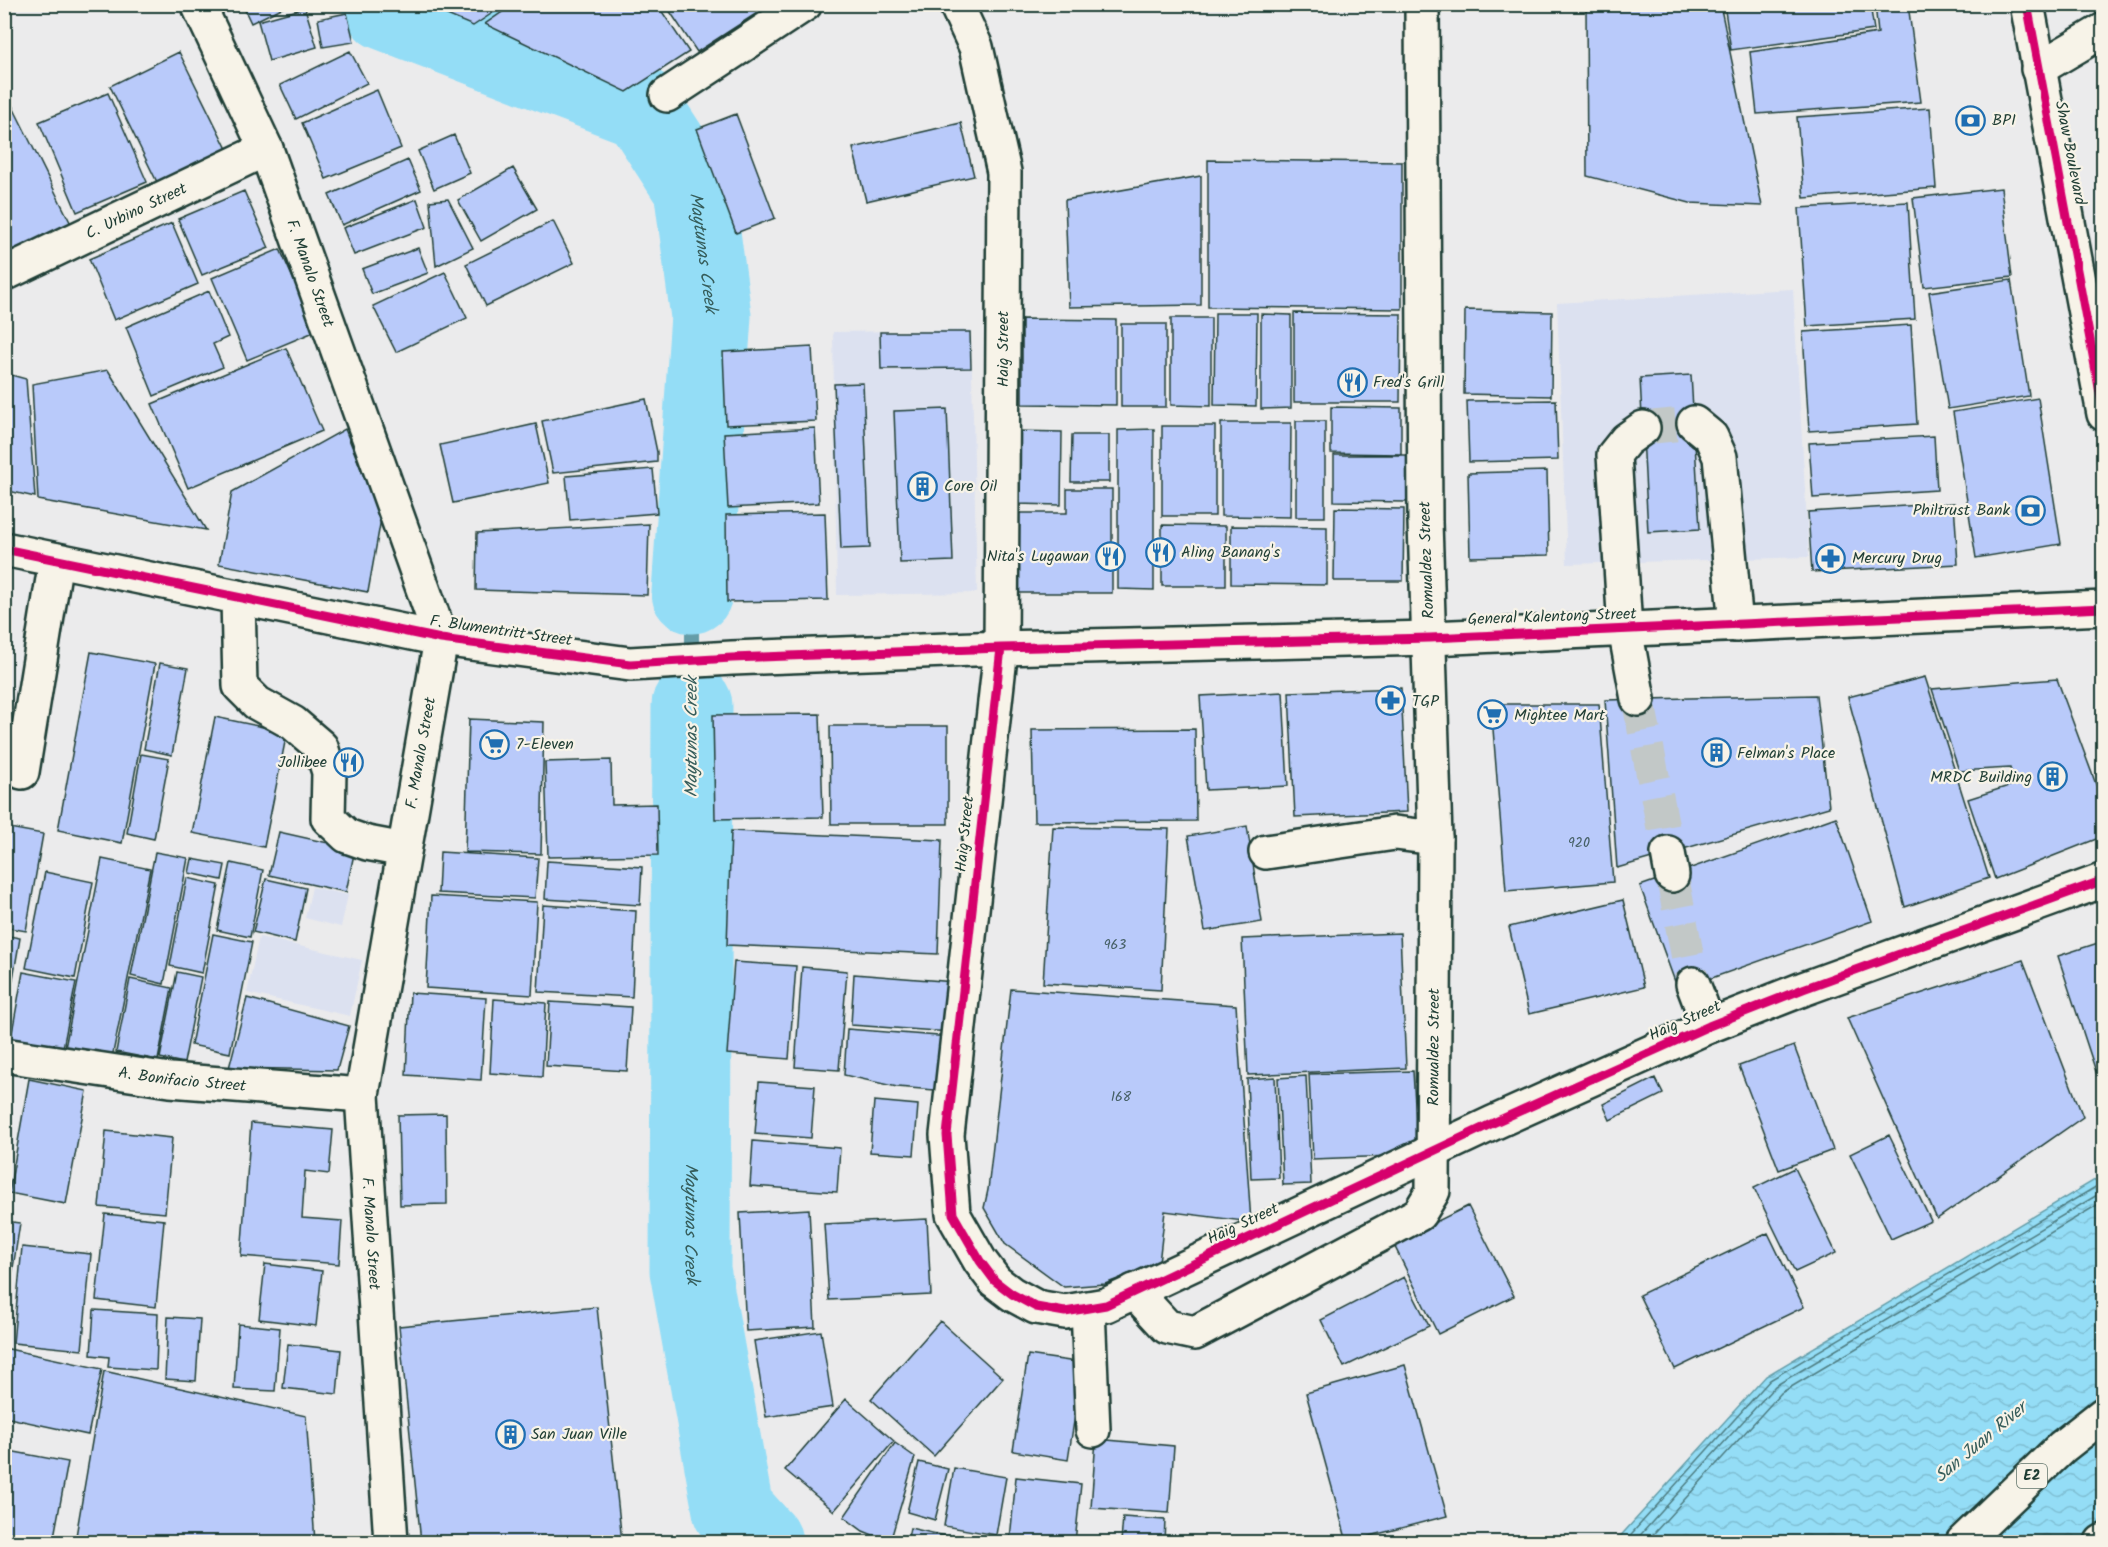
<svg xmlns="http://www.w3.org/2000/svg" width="2108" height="1547" viewBox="0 0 2108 1547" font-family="Kalam,sans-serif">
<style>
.built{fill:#dce1f0}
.water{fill:url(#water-waves);stroke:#659da8;stroke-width:1.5}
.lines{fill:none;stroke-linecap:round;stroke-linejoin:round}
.shore{stroke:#4e7d82;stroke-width:1.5}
.stream{stroke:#659da8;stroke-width:14}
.river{stroke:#94ddf6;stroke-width:81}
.building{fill:#b9cafa;stroke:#1f3d34;stroke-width:1.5}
.minor-tunnel{stroke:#c2c8c7;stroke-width:33;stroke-dasharray:33 16;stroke-linecap:butt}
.minor-casing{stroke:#1f3d34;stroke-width:38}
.major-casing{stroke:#1f3d34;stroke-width:38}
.highway-casing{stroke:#1f3d34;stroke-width:38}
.minor{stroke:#f7f3e8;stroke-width:33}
.major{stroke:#f7f3e8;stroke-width:33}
.highway{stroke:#f7f3e8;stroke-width:33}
.cycleway-casing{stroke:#f7f3e8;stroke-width:13}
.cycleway{stroke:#d6006c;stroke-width:9}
.labels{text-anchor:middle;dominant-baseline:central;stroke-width:4.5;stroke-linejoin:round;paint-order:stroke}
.number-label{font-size:14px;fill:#466066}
.shield{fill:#f7f3e8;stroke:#60746a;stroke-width:1.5}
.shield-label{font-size:15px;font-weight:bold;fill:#1f3d34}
.poi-label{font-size:16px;fill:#1f3d34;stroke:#f7f3e8;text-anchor:start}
.street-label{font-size:16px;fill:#1f3d34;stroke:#f7f3e8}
.water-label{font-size:18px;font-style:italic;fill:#365d5b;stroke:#f7f3e8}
</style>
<defs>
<pattern id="water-waves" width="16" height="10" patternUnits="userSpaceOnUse" patternTransform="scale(1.5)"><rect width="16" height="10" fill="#94ddf6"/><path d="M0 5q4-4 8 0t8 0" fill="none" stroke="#7fbfd4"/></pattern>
</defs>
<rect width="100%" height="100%" fill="#ebebec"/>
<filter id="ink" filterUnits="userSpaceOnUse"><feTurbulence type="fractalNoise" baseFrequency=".0167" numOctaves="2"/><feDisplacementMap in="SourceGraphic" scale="12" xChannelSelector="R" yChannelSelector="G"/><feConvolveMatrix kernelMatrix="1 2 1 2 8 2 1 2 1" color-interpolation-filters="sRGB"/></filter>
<g filter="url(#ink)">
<path class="built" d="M 1793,289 L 1809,557 L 1567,564 L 1557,303 Z
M 971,330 L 977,593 L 837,595 L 833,332 Z
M 312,887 L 348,895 L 341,927 L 305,918 Z
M 259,937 L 362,960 L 350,1016 L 247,993 Z"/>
<path class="water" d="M 2103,1175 L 2103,1542 L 1615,1542 L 1766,1376 Z"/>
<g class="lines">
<path class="shore" d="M 1624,1542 L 1770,1380 L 2104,1182
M 1634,1542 L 1775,1386 L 2104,1191
M 1646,1542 L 1781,1393 L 2104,1201"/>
<path class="stream" d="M 692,705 L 692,593"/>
<g class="river">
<path id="s1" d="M 382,4 L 386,10 L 642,108 L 694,188 L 711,316 L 692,593"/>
<path id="s2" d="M 692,705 L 690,1270 L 733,1510 L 762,1542"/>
</g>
</g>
<path class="building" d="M 242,4 L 290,4 L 251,23 Z
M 421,4 L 506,4 L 473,26 Z
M 514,4 L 657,4 L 689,52 L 627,92 L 485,24 Z
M 665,4 L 771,4 L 697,52 Z
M 1586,4 L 1720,4 L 1762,206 L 1690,203 L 1587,176 Z
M 1724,4 L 1870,4 L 1874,30 L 1731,50 Z
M 1875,4 L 1908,4 L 1921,102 L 1757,114 L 1750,52 L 1878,33 Z
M 305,8 L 317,47 L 269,61 L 258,21 Z
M 347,13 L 354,42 L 323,47 L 318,19 Z
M 350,51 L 367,83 L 296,119 L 280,85 Z
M 179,52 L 227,149 L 158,184 L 110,86 Z
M 377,90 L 401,148 L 326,179 L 302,123 Z
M 108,93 L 147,182 L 77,212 L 39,122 Z
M 7,95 L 72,226 L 4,260 L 4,96 Z
M 1930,108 L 1936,188 L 1804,198 L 1797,117 Z
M 736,114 L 775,218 L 736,233 L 697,129 Z
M 961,123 L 974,176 L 866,201 L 853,148 Z
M 454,135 L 470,173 L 434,189 L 418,151 Z
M 408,160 L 421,190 L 342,225 L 329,195 Z
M 1208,160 L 1402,162 L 1402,309 L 1208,307 Z
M 513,168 L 537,209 L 481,241 L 458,200 Z
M 1201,176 L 1201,305 L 1069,307 L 1065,200 Z
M 2001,188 L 2012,277 L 1924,287 L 1913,198 Z
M 244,191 L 269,248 L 202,275 L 178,219 Z
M 417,199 L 427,227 L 354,255 L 343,228 Z
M 448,199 L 473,248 L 436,266 L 430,201 Z
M 1908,202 L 1915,319 L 1807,326 L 1799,208 Z
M 553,221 L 574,263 L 486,306 L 466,264 Z
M 172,223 L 198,284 L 114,320 L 89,259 Z
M 418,248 L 428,273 L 372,294 L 362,269 Z
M 280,249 L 316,331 L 247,360 L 212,278 Z
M 445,272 L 467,318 L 396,352 L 373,306 Z
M 2011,280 L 2029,396 L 1948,409 L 1929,292 Z
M 209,291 L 228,337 L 213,344 L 223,367 L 154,396 L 126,327 Z
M 1465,310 L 1552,312 L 1551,396 L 1464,394 Z
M 1215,313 L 1257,313 L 1256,406 L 1214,405 Z
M 1294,313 L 1401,314 L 1400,402 L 1294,402 Z
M 1261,314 L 1291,315 L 1291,408 L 1261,409 Z
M 1171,318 L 1211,318 L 1211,406 L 1171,405 Z
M 1022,319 L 1116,320 L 1116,405 L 1022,404 Z
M 1121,324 L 1166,324 L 1166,407 L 1121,407 Z
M 1911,325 L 1917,424 L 1809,431 L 1803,332 Z
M 880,332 L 970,332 L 971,368 L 881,369 Z
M 812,347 L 816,421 L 726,425 L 723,352 Z
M 286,348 L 322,431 L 188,488 L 152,404 Z
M 108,370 L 206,530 L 38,500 L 32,384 Z
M 4,373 L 26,379 L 35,497 L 4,490 Z
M 1691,375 L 1700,529 L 1648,532 L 1640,378 Z
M 863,383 L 870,548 L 841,549 L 834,384 Z
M 2038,398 L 2061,544 L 1976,558 L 1953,412 Z
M 646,399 L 657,452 L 657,462 L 553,473 L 542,421 Z
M 1556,400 L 1558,460 L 1469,462 L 1467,401 Z
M 1331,407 L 1401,408 L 1401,454 L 1331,453 Z
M 947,409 L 953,561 L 900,563 L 894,411 Z
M 1296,421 L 1325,421 L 1325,517 L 1296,517 Z
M 1221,423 L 1291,423 L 1290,517 L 1221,516 Z
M 536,424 L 549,483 L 453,503 L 440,445 Z
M 1162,426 L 1215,426 L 1215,516 L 1162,516 Z
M 815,428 L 819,503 L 728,508 L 724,433 Z
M 345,429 L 381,519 L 368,592 L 219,564 L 232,492 Z
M 1154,429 L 1154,590 L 1118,589 L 1118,430 Z
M 1016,431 L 1062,432 L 1061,505 L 1016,504 Z
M 1072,435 L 1109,435 L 1109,482 L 1071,482 Z
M 1934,436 L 1937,490 L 1813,498 L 1809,443 Z
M 1334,455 L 1407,455 L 1407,502 L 1334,501 Z
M 653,469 L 657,513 L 570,520 L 566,476 Z
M 1547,471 L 1549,555 L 1470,557 L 1468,473 Z
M 1067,489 L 1112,489 L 1112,593 L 1014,593 L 1014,513 L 1067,513 Z
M 1954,503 L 1958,564 L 1812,572 L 1808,512 Z
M 1335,508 L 1404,509 L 1403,581 L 1334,581 Z
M 825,513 L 828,600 L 727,602 L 726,515 Z
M 649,524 L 647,595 L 476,590 L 477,533 Z
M 1162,525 L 1226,526 L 1226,586 L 1162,586 Z
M 1231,526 L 1327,527 L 1327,585 L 1231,584 Z
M 91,652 L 155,664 L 122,843 L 58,830 Z
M 160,663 L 188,668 L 172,755 L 144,749 Z
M 1925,677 L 1989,878 L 1905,907 L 1848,697 Z
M 2057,679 L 2104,806 L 2104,836 L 1995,879 L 1968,799 L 2015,784 L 2010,768 L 1959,771 L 1932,689 Z
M 1401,688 L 1407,812 L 1295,817 L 1289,692 Z
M 1283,692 L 1288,786 L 1206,790 L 1200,696 Z
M 1816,695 L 1829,807 L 1617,868 L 1605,700 Z
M 1491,704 L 1599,704 L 1613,882 L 1506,891 Z
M 820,714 L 823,817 L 715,819 L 713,715 Z
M 215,717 L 287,732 L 264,847 L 192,833 Z
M 469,719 L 544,722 L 541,854 L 465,852 Z
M 830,726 L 948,726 L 948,824 L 831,824 Z
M 1195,729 L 1196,821 L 1034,822 L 1032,730 Z
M 141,754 L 169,759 L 154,839 L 127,833 Z
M 611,760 L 612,805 L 657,804 L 658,855 L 548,857 L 545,762 Z
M 1836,817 L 1872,921 L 1678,990 L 1640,886 Z
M 1247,826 L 1262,922 L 1205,931 L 1188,836 Z
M 4,827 L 43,834 L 26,931 L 4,927 Z
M 1053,827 L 1169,829 L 1161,990 L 1043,983 Z
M 731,831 L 942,840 L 938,954 L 727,945 Z
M 279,832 L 355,849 L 346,892 L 269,875 Z
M 155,852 L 188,858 L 164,984 L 131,976 Z
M 440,852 L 538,858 L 535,898 L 438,893 Z
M 102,859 L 150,869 L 111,1063 L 64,1053 Z
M 192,859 L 225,865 L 222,880 L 189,873 Z
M 547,861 L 642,867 L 640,905 L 545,899 Z
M 231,863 L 263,870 L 250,937 L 217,930 Z
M 45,872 L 93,882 L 75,978 L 26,968 Z
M 187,878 L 219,885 L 202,973 L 170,966 Z
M 266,879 L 306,888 L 295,942 L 253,932 Z
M 431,896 L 537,902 L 532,995 L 426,988 Z
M 1623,900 L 1644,987 L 1529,1014 L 1509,927 Z
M 543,905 L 636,911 L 632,997 L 538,992 Z
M 1400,933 L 1406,1068 L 1248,1075 L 1242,939 Z
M 213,934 L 252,942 L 230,1053 L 191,1045 Z
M 4,935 L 20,938 L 6,1019 L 4,1019 Z
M 2104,941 L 2104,1096 L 2058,956 Z
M 2023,960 L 2083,1117 L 1937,1219 L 1847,1018 Z
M 734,962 L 796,966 L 789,1059 L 727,1054 Z
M 802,967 L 847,971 L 839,1070 L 795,1067 Z
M 23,972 L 76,982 L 63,1048 L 11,1038 Z
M 177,972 L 201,977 L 184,1063 L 160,1058 Z
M 854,974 L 955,982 L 951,1032 L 851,1025 Z
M 130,979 L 172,988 L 158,1060 L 116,1052 Z
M 1011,989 L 1236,1005 L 1251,1222 L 1165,1211 L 1159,1263 L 1105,1284 L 1064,1287 L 1005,1244 L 984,1208 L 988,1190 Z
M 410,993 L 486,998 L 481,1080 L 406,1075 Z
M 247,998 L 349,1026 L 337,1070 L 229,1068 Z
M 494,999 L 546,1003 L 542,1077 L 490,1073 Z
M 550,1002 L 631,1007 L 627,1071 L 546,1066 Z
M 847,1029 L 951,1037 L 947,1091 L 897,1087 L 844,1075 Z
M 1794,1046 L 1833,1150 L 1779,1170 L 1739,1066 Z
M 1413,1071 L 1418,1155 L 1313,1159 L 1309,1074 Z
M 1306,1076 L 1311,1184 L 1283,1185 L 1278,1078 Z
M 1275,1077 L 1279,1178 L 1251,1179 L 1247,1079 Z
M 1655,1078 L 1663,1094 L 1610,1120 L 1603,1104 Z
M 29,1079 L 87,1091 L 66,1204 L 9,1193 Z
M 759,1082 L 815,1086 L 811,1138 L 755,1134 Z
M 874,1101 L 918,1105 L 914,1155 L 870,1152 Z
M 446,1114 L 447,1204 L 400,1205 L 398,1115 Z
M 251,1123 L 333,1130 L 329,1174 L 305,1171 L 302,1218 L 342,1221 L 339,1264 L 241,1256 Z
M 106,1131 L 172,1138 L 165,1213 L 99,1207 Z
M 1889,1135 L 1931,1221 L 1891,1239 L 1850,1154 Z
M 753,1141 L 840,1148 L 837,1192 L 750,1186 Z
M 1795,1168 L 1836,1253 L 1795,1272 L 1754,1188 Z
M 1468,1206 L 1514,1296 L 1438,1334 L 1393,1243 Z
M 809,1209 L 815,1327 L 746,1331 L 740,1213 Z
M 105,1214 L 164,1220 L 156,1307 L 96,1300 Z
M 927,1219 L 931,1295 L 829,1300 L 824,1224 Z
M 4,1221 L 20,1223 L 4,1326 Z
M 1768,1233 L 1804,1307 L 1675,1369 L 1639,1295 Z
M 22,1247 L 91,1254 L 82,1350 L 13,1343 Z
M 265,1264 L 322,1271 L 316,1326 L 259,1319 Z
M 1404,1277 L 1429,1326 L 1344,1367 L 1321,1320 Z
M 597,1307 L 622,1542 L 421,1542 L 399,1326 Z
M 94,1310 L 158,1314 L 156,1370 L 108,1367 L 109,1357 L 91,1355 Z
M 168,1317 L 200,1319 L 196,1381 L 165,1379 Z
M 940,1321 L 1003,1378 L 934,1456 L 871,1399 Z
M 238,1324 L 280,1328 L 275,1391 L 234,1389 Z
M 821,1331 L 833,1407 L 766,1417 L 754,1341 Z
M 288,1344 L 341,1350 L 337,1394 L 283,1388 Z
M 4,1348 L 102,1369 L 88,1435 L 4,1417 Z
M 1028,1355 L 1083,1363 L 1068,1460 L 1013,1451 Z
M 1405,1365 L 1447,1516 L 1347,1542 L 1306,1393 Z
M 104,1371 L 306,1416 L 315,1542 L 75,1542 Z
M 846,1399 L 894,1441 L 834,1511 L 785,1470 Z
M 1096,1439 L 1174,1446 L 1169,1513 L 1091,1508 Z
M 895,1443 L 915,1457 L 890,1542 L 863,1531 L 844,1517 Z
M 4,1450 L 68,1462 L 53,1542 L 4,1542 Z
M 919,1462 L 948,1469 L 935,1520 L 907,1512 Z
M 954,1468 L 1006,1477 L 996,1535 L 944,1526 Z
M 1016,1477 L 1081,1484 L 1075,1542 L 1043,1542 L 1010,1539 Z
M 1123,1517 L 1165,1520 L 1164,1542 L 1121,1542 Z
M 910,1528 L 968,1541 L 968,1542 L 907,1542 Z"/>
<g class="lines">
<path class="minor-tunnel" d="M 1643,428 L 1694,423
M 1638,699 L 1668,853
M 1672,875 L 1693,984"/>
<defs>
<g id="minor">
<path id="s3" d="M 198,4 L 266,149 L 441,639 L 362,1095 L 391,1542"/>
<path d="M 2038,69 L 2104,30"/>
<path d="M 667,95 L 805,4"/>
<path id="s4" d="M 8,272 L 266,149"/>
<path d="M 1694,423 L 1711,437 L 1720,457 L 1736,625"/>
<path d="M 238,597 L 240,686 L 257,703 L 293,723 L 321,747 L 329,772 L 328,818 L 347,836 L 367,843 L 404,850"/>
<path d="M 1001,648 L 947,1135 L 953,1214 L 980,1261 L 995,1281 L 1012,1294 L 1036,1307 L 1065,1312 L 1106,1305 L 1493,1123 L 1709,1026 L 1803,989 L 2104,880"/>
<path d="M 1638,699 L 1625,629 L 1614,455 L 1626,440 L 1643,428"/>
<path d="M 22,772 L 56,560"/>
<path d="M 1266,852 L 1395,833 L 1435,838"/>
<path d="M 1668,853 L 1672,875"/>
<path d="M 1693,984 L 1709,1026"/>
<path id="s5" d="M 4,1055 L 170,1080 L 362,1095"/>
<path id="s6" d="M 1134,1291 L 1167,1327 L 1195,1333 L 1419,1214 L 1433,1191 L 1435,838 L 1425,522 L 1422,4"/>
<path d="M 1088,1308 L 1093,1430"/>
</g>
<path id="major" d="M 956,4 L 976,47 L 1004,172 L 1001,648
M 2027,4 L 2104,414
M 4,549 L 441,639 L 630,664 L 732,658 L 1001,648 L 1430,638 L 2104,608"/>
<path id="highway" d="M 1963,1542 L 2062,1447 L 2104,1414
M 2102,1542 L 2104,1541"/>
</defs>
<use href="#minor" class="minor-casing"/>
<use href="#major" class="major-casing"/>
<use href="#highway" class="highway-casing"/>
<use href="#minor" class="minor"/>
<use href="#major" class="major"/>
<use href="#highway" class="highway"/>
<defs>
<path id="cycleway" d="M 2027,4 L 2104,414
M 4,549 L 441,639 L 630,664 L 732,658 L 1001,648 L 1430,638 L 2104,608
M 1001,648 L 947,1135 L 953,1214 L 980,1261 L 995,1281 L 1012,1294 L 1036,1307 L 1065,1312 L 1106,1305 L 1493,1123 L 1709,1026 L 1803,989 L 2104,880"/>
</defs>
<use href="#cycleway" class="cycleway-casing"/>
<use href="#cycleway" class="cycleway"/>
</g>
</g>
<defs>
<symbol id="bank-ring" viewBox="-11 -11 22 22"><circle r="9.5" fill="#f7f3e8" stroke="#1f6fb2" stroke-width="1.5"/><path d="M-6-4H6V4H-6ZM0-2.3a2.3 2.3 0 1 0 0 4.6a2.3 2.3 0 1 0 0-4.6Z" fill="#1f6fb2"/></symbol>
<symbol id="restaurant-ring" viewBox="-11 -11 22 22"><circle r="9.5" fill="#f7f3e8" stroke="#1f6fb2" stroke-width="1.5"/><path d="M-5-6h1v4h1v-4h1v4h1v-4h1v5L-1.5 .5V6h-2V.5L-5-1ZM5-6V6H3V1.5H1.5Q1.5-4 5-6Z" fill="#1f6fb2"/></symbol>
<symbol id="building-ring" viewBox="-11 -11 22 22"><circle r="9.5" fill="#f7f3e8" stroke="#1f6fb2" stroke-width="1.5"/><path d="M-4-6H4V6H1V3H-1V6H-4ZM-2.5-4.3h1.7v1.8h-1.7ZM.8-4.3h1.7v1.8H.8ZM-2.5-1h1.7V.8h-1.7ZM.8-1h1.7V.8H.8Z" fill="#1f6fb2"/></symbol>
<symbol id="pharmacy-ring" viewBox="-11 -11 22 22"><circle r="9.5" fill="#f7f3e8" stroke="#1f6fb2" stroke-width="1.5"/><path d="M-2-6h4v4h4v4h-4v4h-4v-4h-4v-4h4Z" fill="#1f6fb2"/></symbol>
<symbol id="supermarket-ring" viewBox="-11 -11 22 22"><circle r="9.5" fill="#f7f3e8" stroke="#1f6fb2" stroke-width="1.5"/><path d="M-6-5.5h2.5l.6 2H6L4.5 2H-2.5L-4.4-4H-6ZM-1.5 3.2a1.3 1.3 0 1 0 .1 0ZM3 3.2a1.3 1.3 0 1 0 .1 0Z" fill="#1f6fb2"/></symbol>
</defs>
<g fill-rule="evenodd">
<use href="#bank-ring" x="1954" y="104" width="33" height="33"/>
<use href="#restaurant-ring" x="1336" y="366" width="33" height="33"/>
<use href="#building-ring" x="906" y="470" width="33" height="33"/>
<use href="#bank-ring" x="2014" y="494" width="33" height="33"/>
<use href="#restaurant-ring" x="1144" y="536" width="33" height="33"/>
<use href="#restaurant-ring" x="1094" y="540" width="33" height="33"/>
<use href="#pharmacy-ring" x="1814" y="542" width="33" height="33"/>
<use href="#pharmacy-ring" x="1374" y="684" width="33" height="33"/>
<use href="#supermarket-ring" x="1476" y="698" width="33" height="33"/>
<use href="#supermarket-ring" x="478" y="728" width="33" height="33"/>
<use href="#building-ring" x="1700" y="736" width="33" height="33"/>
<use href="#restaurant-ring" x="332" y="746" width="33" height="33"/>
<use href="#building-ring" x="2036" y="760" width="33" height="33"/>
<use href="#building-ring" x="494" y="1418" width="33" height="33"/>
</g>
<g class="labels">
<g class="number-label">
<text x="1579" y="843">920</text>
<text x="1115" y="945">963</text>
<text x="1121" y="1097">168</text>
</g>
<rect class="shield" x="2017" y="1464" width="30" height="24" rx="4.5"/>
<g class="shield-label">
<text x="2032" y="1476">E2</text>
</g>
<g class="poi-label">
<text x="1992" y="120">BPI</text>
<text x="1373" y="382">Fred's Grill</text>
<text x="944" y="486">Core Oil</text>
<text x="2010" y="510" text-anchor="end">Philtrust Bank</text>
<text x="1181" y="552">Aling Banang's</text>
<text x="1089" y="556" text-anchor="end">Nita's Lugawan</text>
<text x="1852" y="558">Mercury Drug</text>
<text x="1412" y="701">TGP</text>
<text x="1514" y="715">Mightee Mart</text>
<text x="516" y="744">7-Eleven</text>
<text x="1737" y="753">Felman's Place</text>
<text x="327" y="762" text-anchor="end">Jollibee</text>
<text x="2032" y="777" text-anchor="end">MRDC Building</text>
<text x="531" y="1434">San Juan Ville</text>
</g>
<g class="street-label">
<text transform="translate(2070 153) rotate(79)">Shaw Boulevard</text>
<text stroke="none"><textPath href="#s4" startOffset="142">C. Urbino Street</textPath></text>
<text stroke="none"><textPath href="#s3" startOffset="292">F. Manalo Street</textPath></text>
<text transform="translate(1003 349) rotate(-90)">Haig Street</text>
<text transform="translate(1427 560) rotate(-92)">Romualdez Street</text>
<text transform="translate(1552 617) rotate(-2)">General Kalentong Street</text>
<text transform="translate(501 631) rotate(8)">F. Blumentritt Street</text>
<text transform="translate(421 753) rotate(-80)">F. Manalo Street</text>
<text transform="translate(965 834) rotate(-84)">Haig Street</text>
<text transform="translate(1685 1021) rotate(-24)">Haig Street</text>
<text stroke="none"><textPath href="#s6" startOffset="502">Romualdez Street</textPath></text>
<text stroke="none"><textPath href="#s5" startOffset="180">A. Bonifacio Street</textPath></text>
<text transform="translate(1243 1224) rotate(-25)">Haig Street</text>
<text stroke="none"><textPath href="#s3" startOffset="1282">F. Manalo Street</textPath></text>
</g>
<g class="water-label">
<text stroke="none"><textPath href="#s1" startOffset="442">Maytunas Creek</textPath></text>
<text transform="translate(692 737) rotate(-90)">Maytunas Creek</text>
<text stroke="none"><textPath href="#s2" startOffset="519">Maytunas Creek</textPath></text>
<text transform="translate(1981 1443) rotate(-40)">San Juan River</text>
</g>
</g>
<rect width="2108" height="1547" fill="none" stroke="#f7f3e8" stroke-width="24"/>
<rect x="12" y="12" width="2084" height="1523" fill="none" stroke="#1f3d34" stroke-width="2" filter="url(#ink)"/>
</svg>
